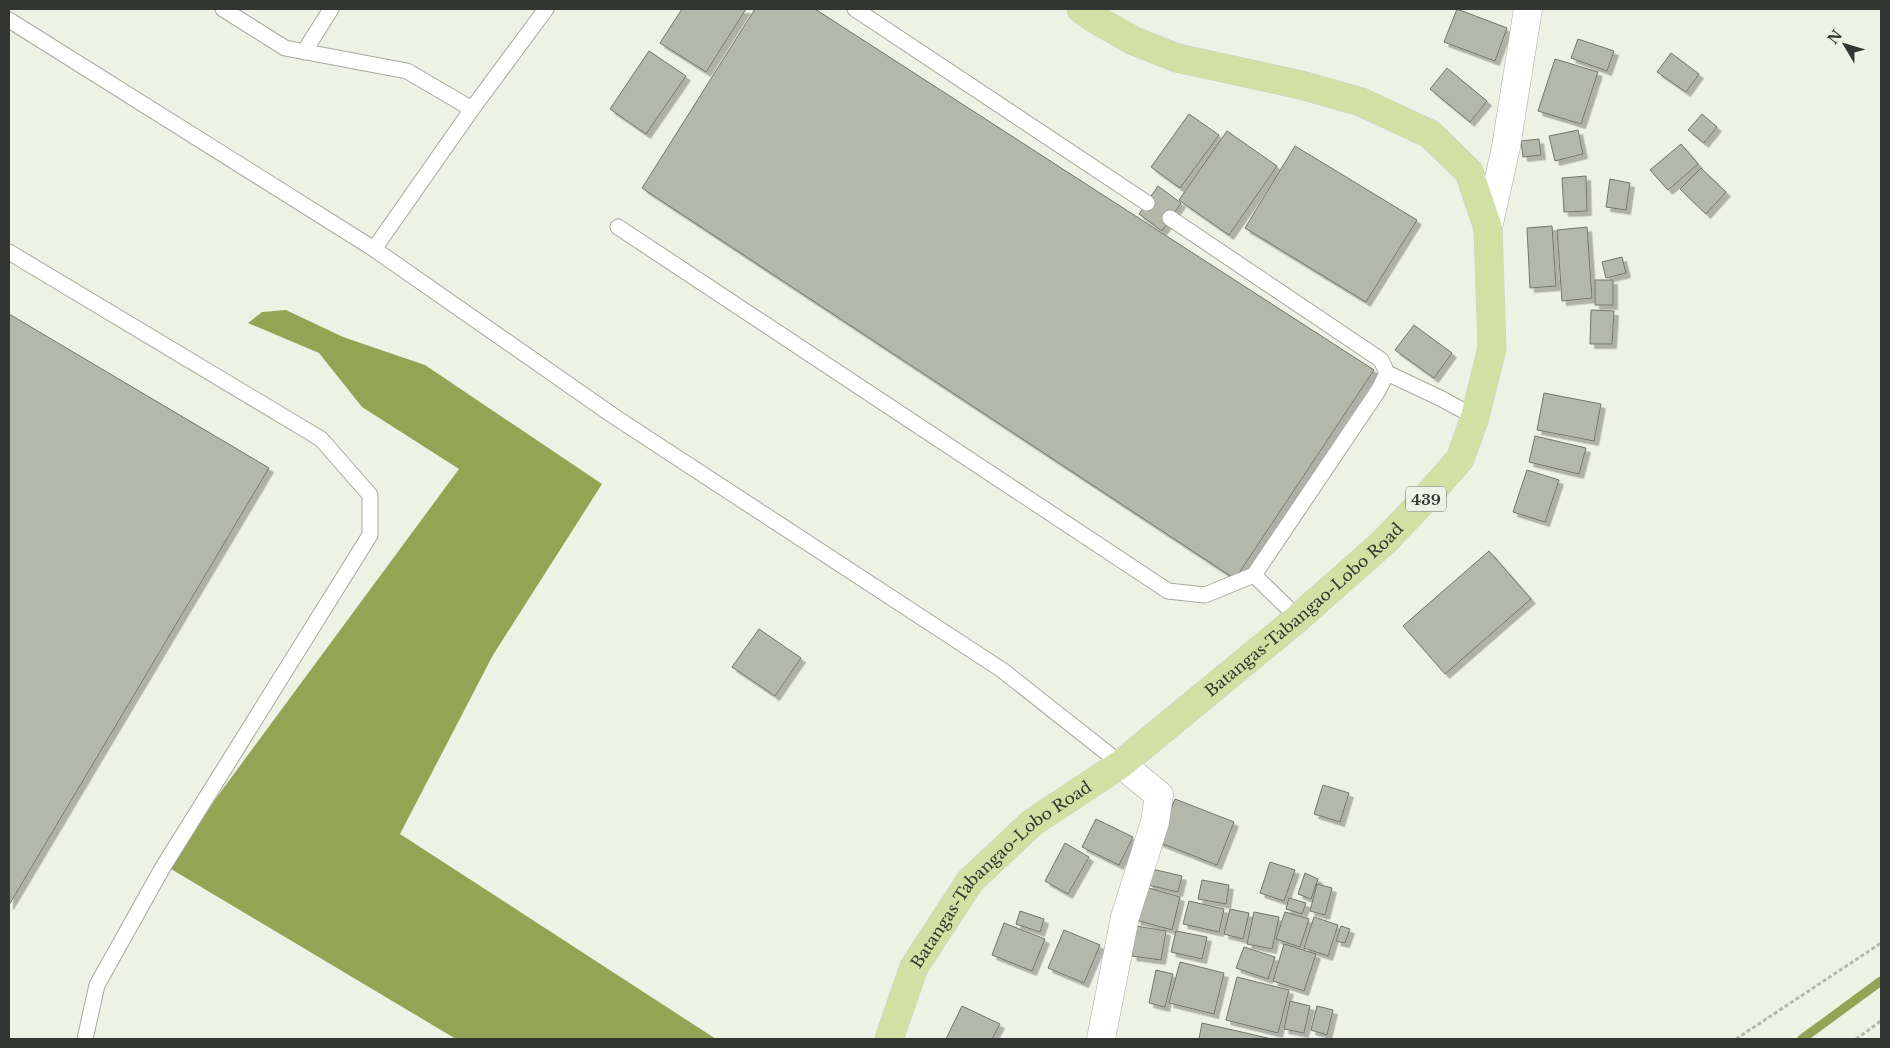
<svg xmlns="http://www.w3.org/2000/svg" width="1890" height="1048" viewBox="0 0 1890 1048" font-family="'Libre Baskerville',serif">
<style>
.water{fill:#93a555}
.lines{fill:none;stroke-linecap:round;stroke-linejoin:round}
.stream{stroke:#93a555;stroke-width:9}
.building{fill:#b4b8ab;stroke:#72756a;filter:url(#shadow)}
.service-casing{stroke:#a6a99d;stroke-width:17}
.minor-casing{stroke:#a6a99d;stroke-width:29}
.primary-casing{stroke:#cecfcd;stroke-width:29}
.path{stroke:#b4b8ad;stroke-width:3;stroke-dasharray:4 2.5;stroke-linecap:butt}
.service{stroke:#fff;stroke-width:15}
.minor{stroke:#fff;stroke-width:28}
.primary{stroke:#d2e0a4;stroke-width:28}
.labels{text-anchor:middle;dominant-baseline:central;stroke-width:4;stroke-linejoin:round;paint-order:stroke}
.shield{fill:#eef2e5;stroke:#6b6e66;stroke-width:1}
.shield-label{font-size:15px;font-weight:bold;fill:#333530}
.street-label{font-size:16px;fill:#333530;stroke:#eef2e5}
</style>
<defs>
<filter id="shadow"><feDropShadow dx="4.5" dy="4.5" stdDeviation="0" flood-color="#0004"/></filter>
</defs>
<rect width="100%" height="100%" fill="#eef2e5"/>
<path class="water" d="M 286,310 L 343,337 L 425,365 L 602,484 L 493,655 L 400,834 L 716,1039 L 456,1039 L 166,866 L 459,469 L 362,407 L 319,353 L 248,323 L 262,312 Z"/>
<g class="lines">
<path class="stream" d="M 1802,1039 L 1881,981"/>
</g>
<path class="building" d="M 682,9 L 746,9 L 706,72 L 660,43 Z
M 755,9 L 815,9 L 1374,370 L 1235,579 L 642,188 Z
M 1457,9 L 1507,28 L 1495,61 L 1444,42 Z
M 1578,39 L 1614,51 L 1607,71 L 1571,58 Z
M 649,51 L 686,76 L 646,134 L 610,109 Z
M 1671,53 L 1699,74 L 1686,92 L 1657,72 Z
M 1555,59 L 1598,72 L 1581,124 L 1538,111 Z
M 1447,68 L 1487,101 L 1470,122 L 1430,89 Z
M 1189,114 L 1219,135 L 1180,188 L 1151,167 Z
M 1702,114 L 1717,127 L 1704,143 L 1688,130 Z
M 1578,130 L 1583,154 L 1555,161 L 1549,136 Z
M 1227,131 L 1277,166 L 1229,235 L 1179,200 Z
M 1539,139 L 1541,155 L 1523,157 L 1521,141 Z
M 1681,144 L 1698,164 L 1668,190 L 1650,170 Z
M 1295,146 L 1417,220 L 1366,302 L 1245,228 Z
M 1701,168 L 1726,192 L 1706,214 L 1680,189 Z
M 1586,176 L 1587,211 L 1564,212 L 1562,178 Z
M 1610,179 L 1630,183 L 1626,210 L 1606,207 Z
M 1158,186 L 1181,203 L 1162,231 L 1139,214 Z
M 1552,226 L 1556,286 L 1530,288 L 1527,228 Z
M 1587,227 L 1592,298 L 1562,301 L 1557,230 Z
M 1622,257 L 1626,273 L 1606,278 L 1602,262 Z
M 1595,280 L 1613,280 L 1613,305 L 1595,305 Z
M 1591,310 L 1614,311 L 1612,344 L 1590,344 Z
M 9,314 L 269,468 L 9,905 Z
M 1414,325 L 1452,353 L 1434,378 L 1395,350 Z
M 1544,393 L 1601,404 L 1594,441 L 1537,430 Z
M 1535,436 L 1586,448 L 1579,474 L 1529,462 Z
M 1527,470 L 1559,480 L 1545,522 L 1513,512 Z
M 1489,551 L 1531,599 L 1445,674 L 1403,626 Z
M 759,629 L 801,658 L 775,696 L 732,667 Z
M 1323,785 L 1349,793 L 1340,822 L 1314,814 Z
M 1175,799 L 1234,822 L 1217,865 L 1158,842 Z
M 1096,819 L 1133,837 L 1119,865 L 1082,847 Z
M 1065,843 L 1089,857 L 1068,894 L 1045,881 Z
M 1270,862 L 1295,870 L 1284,901 L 1260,893 Z
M 1152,869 L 1182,876 L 1178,892 L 1148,885 Z
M 1305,873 L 1318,879 L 1311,899 L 1298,894 Z
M 1202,880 L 1229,885 L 1226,904 L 1198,899 Z
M 1317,884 L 1332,888 L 1325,915 L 1310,911 Z
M 1145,887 L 1180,897 L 1172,930 L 1136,920 Z
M 1289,898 L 1306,903 L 1302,914 L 1286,909 Z
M 1189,901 L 1224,909 L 1219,932 L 1183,924 Z
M 1230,909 L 1249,913 L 1243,939 L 1224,934 Z
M 1020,911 L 1044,919 L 1040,932 L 1016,924 Z
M 1254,912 L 1279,917 L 1272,949 L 1247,944 Z
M 1285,912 L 1309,919 L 1300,947 L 1276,939 Z
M 1314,917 L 1338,925 L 1328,956 L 1304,948 Z
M 1004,923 L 1045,939 L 1032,971 L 992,955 Z
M 1136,926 L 1166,931 L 1161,960 L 1132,956 Z
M 1341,926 L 1350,929 L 1345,943 L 1336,941 Z
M 1064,930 L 1100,945 L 1084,983 L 1048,968 Z
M 1176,931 L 1207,937 L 1202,959 L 1171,952 Z
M 1284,944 L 1316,954 L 1304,991 L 1273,981 Z
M 1244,947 L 1275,957 L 1268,979 L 1236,968 Z
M 1180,962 L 1224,973 L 1214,1014 L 1169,1003 Z
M 1156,970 L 1173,974 L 1165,1007 L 1149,1003 Z
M 1237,977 L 1289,990 L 1278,1033 L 1226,1020 Z
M 1290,1001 L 1310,1006 L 1304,1033 L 1284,1029 Z
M 962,1006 L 1000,1024 L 992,1039 L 946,1039 Z
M 1317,1006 L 1333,1010 L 1327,1035 L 1311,1030 Z
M 1202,1023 L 1272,1039 L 1199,1039 Z"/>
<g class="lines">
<defs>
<path id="service" d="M 223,9 L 285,48 L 407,71 L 472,109
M 855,9 L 1147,203
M 9,20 L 374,249 L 615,417 L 1002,670 L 1121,764
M 304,52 L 331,9
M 1170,218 L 1381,360 L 1387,373 L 1378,391 L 1254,575
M 618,227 L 1168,591 L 1205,595 L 1254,575 L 1298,618
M 374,249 L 472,109 L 546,9
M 9,252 L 321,439 L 370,495 L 370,535 L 163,867 L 97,985 L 85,1039
M 1387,373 L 1440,398 L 1475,417"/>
<path id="minor" d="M 1488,228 L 1506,147 L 1528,9
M 1101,1039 L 1125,917 L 1155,822 L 1159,795 L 1121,764"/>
<g id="primary">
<path id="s1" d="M 889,1039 L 914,967 L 970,881 L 1033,822 L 1121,764 L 1298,618 L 1384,542 L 1425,499 L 1460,459 L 1475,417 L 1492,348 L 1488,228 L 1469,172 L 1430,134 L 1361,102 L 1301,85 L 1177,58 L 1134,41 L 1095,19 L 1081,9"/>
</g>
</defs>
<use href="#service" class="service-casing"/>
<use href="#minor" class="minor-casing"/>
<use href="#primary" class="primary-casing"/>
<path class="path" d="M 1736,1039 L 1881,943
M 1856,1039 L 1881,1021"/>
<use href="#service" class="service"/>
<use href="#minor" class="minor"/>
<use href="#primary" class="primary"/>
</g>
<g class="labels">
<rect class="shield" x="1406" y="486.5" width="40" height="25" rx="4"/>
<g class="shield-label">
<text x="1426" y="499">439</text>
</g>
<g class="street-label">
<text stroke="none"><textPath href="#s1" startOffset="610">Batangas-Tabangao-Lobo Road</textPath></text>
<text stroke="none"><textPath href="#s1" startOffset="205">Batangas-Tabangao-Lobo Road</textPath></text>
</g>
</g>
<rect width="1890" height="1048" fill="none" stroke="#333530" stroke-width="20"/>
<g transform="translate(1845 45) rotate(308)" stroke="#eef2e5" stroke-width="4" paint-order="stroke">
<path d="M0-4L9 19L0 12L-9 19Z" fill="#333530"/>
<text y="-8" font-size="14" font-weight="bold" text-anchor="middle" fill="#333530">N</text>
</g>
</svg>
